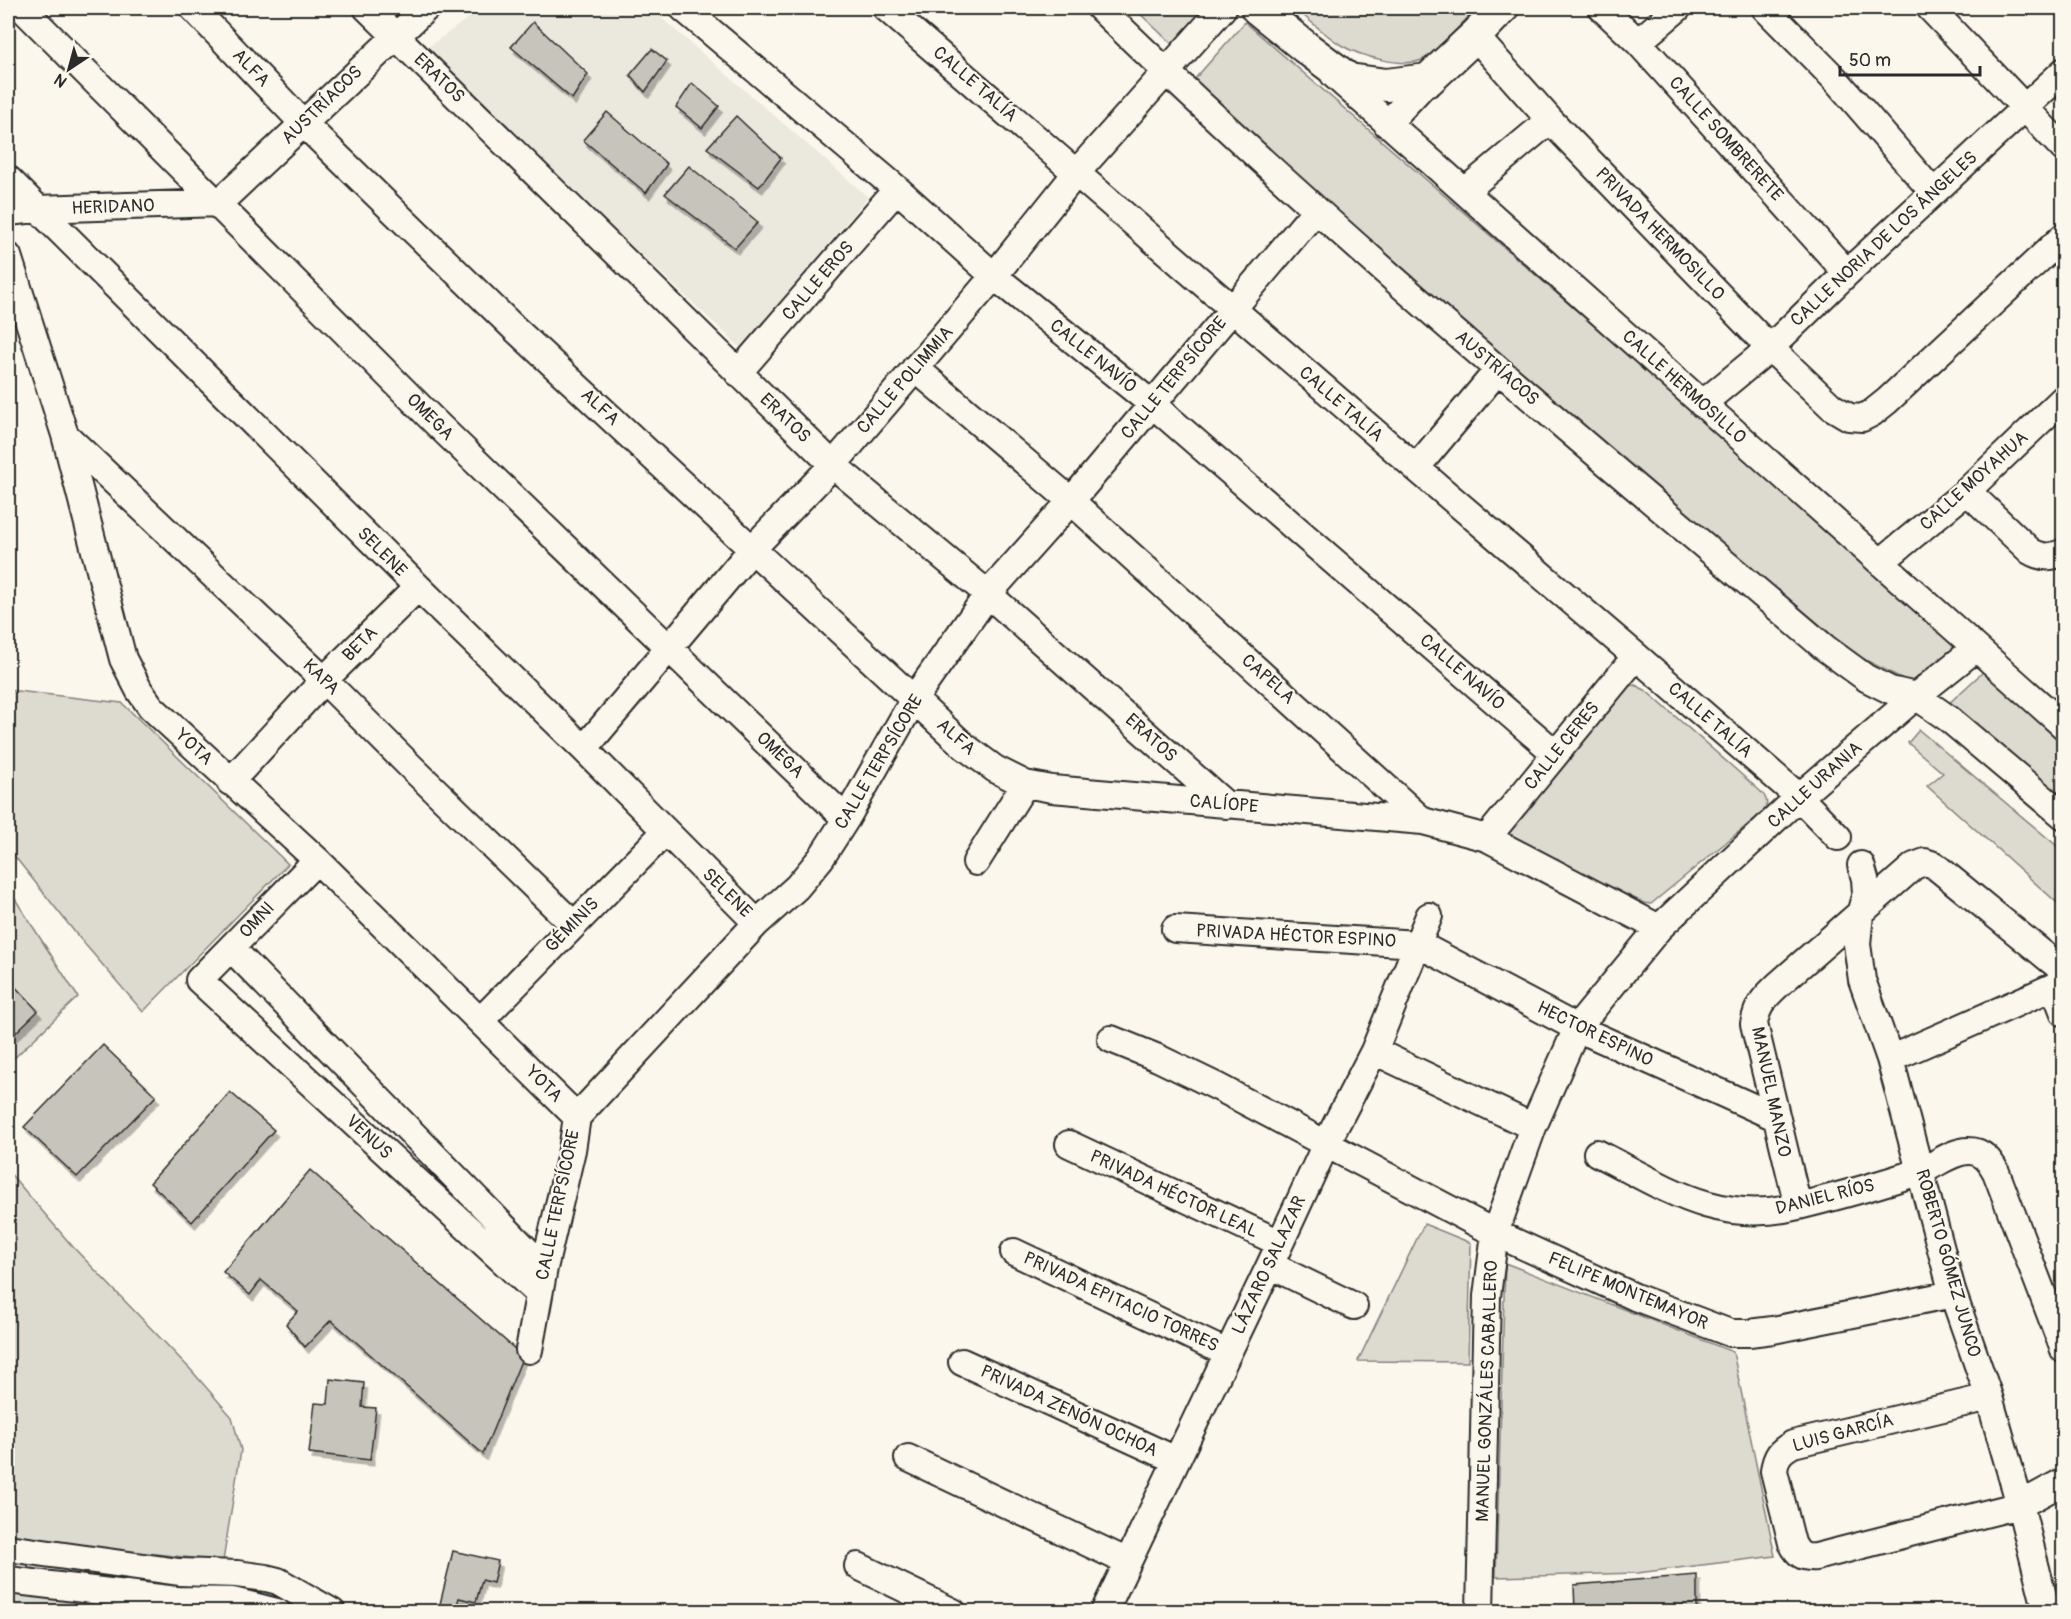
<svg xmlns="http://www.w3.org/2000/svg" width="2071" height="1619" viewBox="0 0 2071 1619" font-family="Pangolin,sans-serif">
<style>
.built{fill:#ebe8de}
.green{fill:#dddad0;stroke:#84827e;stroke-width:1.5}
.building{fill:#c7c4bc;stroke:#2b2b2b;stroke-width:1.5;filter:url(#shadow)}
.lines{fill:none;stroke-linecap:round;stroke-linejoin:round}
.minor-casing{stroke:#2b2b2b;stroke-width:30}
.major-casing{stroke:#2b2b2b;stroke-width:36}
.minor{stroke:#fbf7ec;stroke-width:26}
.major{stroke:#fbf7ec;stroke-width:32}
.labels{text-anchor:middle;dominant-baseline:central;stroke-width:4.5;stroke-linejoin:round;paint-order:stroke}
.street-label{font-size:18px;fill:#2b2b2b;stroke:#fbf7ec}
</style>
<defs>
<filter id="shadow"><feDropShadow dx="3.5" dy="6" stdDeviation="0" flood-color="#0004"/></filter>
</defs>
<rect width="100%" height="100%" fill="#fbf7ec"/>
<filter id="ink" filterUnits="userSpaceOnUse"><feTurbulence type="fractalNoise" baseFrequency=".0167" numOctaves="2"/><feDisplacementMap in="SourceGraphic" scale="12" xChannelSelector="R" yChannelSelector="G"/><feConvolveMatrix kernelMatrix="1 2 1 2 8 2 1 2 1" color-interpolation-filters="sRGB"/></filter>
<g filter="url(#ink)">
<path class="built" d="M 482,8 L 650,8 L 868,197 L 741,348 L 423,51 Z"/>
<path class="green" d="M 1134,8 L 1209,8 L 1175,47 Z
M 1295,8 L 1477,8 C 1463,21 1440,50 1424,59 C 1405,69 1359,56 1341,45 C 1324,34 1310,21 1295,8 Z
M 1245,22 L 1961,645 L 1915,685 L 1832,643 L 1356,227 L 1193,81 Z
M 1984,671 L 2063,738 L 2063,806 L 1945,707 Z
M 1635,685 L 1645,690 L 1759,790 C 1767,797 1770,804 1763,812 L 1651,904 L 1644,903 L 1512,840 L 1506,834 L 1626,686 Z
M 8,690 L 122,703 L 288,864 L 143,1012 L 77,935 L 8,848 Z
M 1919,730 L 2063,851 L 2063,908 L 1927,786 L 1943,773 L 1908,743 Z
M 8,888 L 78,997 L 8,1064 Z
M 8,1171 L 73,1247 L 191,1370 L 232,1417 L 241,1450 L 223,1561 L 8,1539 Z
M 1424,1224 L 1471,1243 L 1468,1362 L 1358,1361 Z
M 1505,1263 L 1733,1352 L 1775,1556 L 1637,1573 L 1496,1577 Z
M 8,1566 L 185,1590 L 263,1598 L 292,1611 L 8,1612 Z"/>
<path class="building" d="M 533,22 L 588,74 L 572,99 L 511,47 Z
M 652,49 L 667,61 L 645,92 L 630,75 Z
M 692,83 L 719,106 L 702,128 L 676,107 Z
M 607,112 L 667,164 L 646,193 L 583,140 Z
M 736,116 L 781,158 L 759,187 L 707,148 Z
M 689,166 L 758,222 L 735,248 L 665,194 Z
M 8,979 L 38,1011 L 8,1040 Z
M 103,1045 L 156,1096 L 77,1177 L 24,1127 Z
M 230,1092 L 274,1130 L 192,1222 L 150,1183 Z
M 310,1170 L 523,1356 L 483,1454 L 331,1320 L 305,1347 L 286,1324 L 298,1311 L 261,1280 L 250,1295 L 223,1272 Z
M 330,1379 L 364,1383 L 362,1407 L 376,1408 L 370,1460 L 309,1453 L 315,1403 L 328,1404 Z
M 453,1551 L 498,1561 L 493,1583 L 482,1580 L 476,1602 L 459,1598 L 455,1612 L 438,1612 Z
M 1697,1575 L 1697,1612 L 1575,1612 L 1574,1585 Z"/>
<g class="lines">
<defs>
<path id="minor" d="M 22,8 L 436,423 L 846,819
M 193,8 L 303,123 L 514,328 L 964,746 L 995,769 L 1025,784 L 1052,789 L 1423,821
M 367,8 L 833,465 L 988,594 L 1226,805
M 683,8 L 897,189 L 994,276 L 1152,404 L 1555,753
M 886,8 L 1416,468 L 1636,656 L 1799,797 L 1838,837
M 1100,8 C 1331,233 1579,439 1825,648 L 1866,678 L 1890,690 L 1916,696 L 1949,719 L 2064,816
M 1602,8 L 1638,42 L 1847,273
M 1765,8 L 1836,80 L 1933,192
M 1930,8 L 2064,149
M 1475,36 L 1550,120 L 1770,348 L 1832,407 L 1849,417 L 1862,418 L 1872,413 L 1887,401 L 2064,236
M 1638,42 L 1678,8
M 1334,75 L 2064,726
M 1387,124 L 1428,80
M 8,179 L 418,587 L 584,749 L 757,923
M 1465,191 L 1550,120
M 8,212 L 37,209 L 219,203 L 426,8
M 8,256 L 65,435 L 123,659 L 139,690 L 151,707 L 317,860 L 577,1117
M 915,368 L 1071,501 L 1423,821 L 1487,838 L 1659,928
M 738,373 L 897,189
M 1702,404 L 1770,348 L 1847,273 L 2064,71
M 65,435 L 324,680 L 410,766 L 573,924
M 1416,468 L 1498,370
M 1967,491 L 2030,551 C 2042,558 2050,558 2064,552
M 1882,561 L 1967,491 L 2064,398
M 584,749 L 753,548 L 833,465 L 994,276 L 1077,172 L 1223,8
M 230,782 L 324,680 L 418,587
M 1487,838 L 1636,656
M 317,860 L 199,980 L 539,1294
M 976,862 L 1025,784
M 1861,865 L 1865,879 L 1866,893 L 1860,914 L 1857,944 L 1862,980 L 1890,1059 L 1953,1294 L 1989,1397 L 2020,1505 L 2047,1612
M 1175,929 L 1418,944 L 1577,1028 L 1775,1117
M 231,948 L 544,1268
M 2054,987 L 2064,1013
M 481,1020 L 665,832
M 1111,1039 L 1158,1058 L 1218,1087 L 1495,1233 L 1635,1297 L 1730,1333 L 1749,1333 L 1773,1330 L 1953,1294
M 1374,1051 L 1533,1127
M 1890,1059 L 2064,982
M 1069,1144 L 1280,1243
M 1597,1153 C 1666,1188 1718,1226 1799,1206 C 1839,1196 1879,1185 1918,1172 C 1935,1166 1951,1151 1969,1151 C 1983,1151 1990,1161 1996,1172 L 2064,1350
M 1798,1206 L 1754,1024 C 1757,1005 1765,997 1779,984 L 1914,866 L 1925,862 L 1934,865 L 2064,971
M 1014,1252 L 1227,1353
M 1270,1265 L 1354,1306
M 529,1350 L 544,1268 L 572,1150 L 577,1117 L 757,923 L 797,887 L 821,858 L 846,819 L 914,699 L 988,594 L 1071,501 L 1316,210
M 962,1362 L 1176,1460
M 1989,1397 L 1793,1444 C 1780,1451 1776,1456 1774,1471 L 1792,1543 C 1798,1555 1803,1558 1816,1557 L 2020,1505 L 2064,1481
M 908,1458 L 1128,1562
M 8,1548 L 179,1572 L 237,1574 L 266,1578 L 278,1581 L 332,1612
M 858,1566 L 953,1612
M 8,1580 L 177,1600 L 233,1601 L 277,1612
M 1104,1612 L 1270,1265 L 1326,1144 L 1374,1051 L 1429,916
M 1480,1612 L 1487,1296 L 1495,1233 L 1533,1127 L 1577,1028 L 1659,928 L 1799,797 L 1916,696 L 1976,648"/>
<path id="major" d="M 1257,8 L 1305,47 L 1349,80 L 1386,85 L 1428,80 L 1475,36 L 1502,8"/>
</defs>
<use href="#minor" class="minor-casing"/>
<use href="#major" class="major-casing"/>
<use href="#minor" class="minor"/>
<use href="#major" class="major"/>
</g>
</g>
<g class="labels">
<g class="street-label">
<text transform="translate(251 68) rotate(46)">ALFA</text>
<text transform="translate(439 78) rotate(44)">ERATOS</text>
<text transform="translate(975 84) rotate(41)">CALLE TALÍA</text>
<text transform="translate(322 105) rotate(-44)">AUSTRÍACOS</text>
<text transform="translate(1726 139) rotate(48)">CALLE SOMBRERETE</text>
<text transform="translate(113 207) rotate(-2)">HERIDANO</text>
<text transform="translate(1660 234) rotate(46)">PRIVADA HERMOSILLO</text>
<text transform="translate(1884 239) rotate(-43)">CALLE NORIA DE LOS ÁNGELES</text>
<text transform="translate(818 281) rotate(-49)">CALLE EROS</text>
<text transform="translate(1093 356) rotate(39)">CALLE NAVÍO</text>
<text transform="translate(1497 368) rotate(41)">AUSTRÍACOS</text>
<text transform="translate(1174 378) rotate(-50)">CALLE TERPSÍCORE</text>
<text transform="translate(905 380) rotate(-49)">CALLE POLIMMIA</text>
<text transform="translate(1684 387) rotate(42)">CALLE HERMOSILLO</text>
<text transform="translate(1341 404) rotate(41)">CALLE TALÍA</text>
<text transform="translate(600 407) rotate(43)">ALFA</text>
<text transform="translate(430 417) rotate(45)">OMEGA</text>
<text transform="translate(785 418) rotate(44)">ERATOS</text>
<text transform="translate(1974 481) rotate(-42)">CALLE MOYAHUA</text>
<text transform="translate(382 552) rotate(45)">SELENE</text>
<text transform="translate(360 644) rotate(-45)">BETA</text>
<text transform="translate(1462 672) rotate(41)">CALLE NAVÍO</text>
<text transform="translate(321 677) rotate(44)">KAPA</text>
<text transform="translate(1268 679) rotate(42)">CAPELA</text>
<text transform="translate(1710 720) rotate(41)">CALLE TALÍA</text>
<text transform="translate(956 737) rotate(41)">ALFA</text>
<text transform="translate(1151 738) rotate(42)">ERATOS</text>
<text transform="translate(1562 746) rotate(-51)">CALLE CERES</text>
<text transform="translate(194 747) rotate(43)">YOTA</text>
<text transform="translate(780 755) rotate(44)">OMEGA</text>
<text transform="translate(879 762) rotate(-59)">CALLE TERPSÍCORE</text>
<text transform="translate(1815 785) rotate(-42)">CALLE URANIA</text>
<text transform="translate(1224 804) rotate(5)">CALÍOPE</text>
<text transform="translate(727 893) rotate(45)">SELENE</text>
<text transform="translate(257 920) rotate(-47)">OMNI</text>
<text transform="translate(572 925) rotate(-46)">GÉMINIS</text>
<text transform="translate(1296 936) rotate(3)">PRIVADA HÉCTOR ESPINO</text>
<text transform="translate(1595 1034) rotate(26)">HECTOR ESPINO</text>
<text transform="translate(544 1084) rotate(45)">YOTA</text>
<text transform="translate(1771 1092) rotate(78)">MANUEL MANZO</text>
<text transform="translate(369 1137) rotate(43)">VENUS</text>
<text transform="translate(1174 1194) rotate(25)">PRIVADA HÉCTOR LEAL</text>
<text transform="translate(1825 1197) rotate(-14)">DANIEL RÍOS</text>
<text transform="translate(558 1205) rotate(-78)">CALLE TERPSÍCORE</text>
<text transform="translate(1948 1263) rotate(74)">ROBERTO GÓMEZ JUNCO</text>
<text transform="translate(1269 1265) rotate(-65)">LÁZARO SALAZAR</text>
<text transform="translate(1628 1291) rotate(23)">FELIPE MONTEMAYOR</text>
<text transform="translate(1121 1302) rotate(25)">PRIVADA EPITACIO TORRES</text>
<text transform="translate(1487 1391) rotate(-88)">MANUEL GONZÁLES CABALLERO</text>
<text transform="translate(1069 1411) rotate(25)">PRIVADA ZENÓN OCHOA</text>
<text transform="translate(1843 1433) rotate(-15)">LUIS GARCÍA</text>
</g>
</g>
<rect width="2071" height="1619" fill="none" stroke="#fbf7ec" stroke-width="30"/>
<rect x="15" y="15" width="2041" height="1589" fill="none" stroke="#2b2b2b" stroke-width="2" filter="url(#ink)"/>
<g transform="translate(69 69) rotate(216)" stroke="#fbf7ec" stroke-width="4.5" paint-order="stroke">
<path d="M0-4.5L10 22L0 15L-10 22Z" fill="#2b2b2b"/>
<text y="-9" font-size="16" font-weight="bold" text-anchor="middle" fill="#2b2b2b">N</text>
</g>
<path d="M1840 66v9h140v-9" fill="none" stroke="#2b2b2b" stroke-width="3"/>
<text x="1849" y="66" font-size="18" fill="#2b2b2b" stroke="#fbf7ec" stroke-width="4.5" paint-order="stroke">50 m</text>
</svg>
